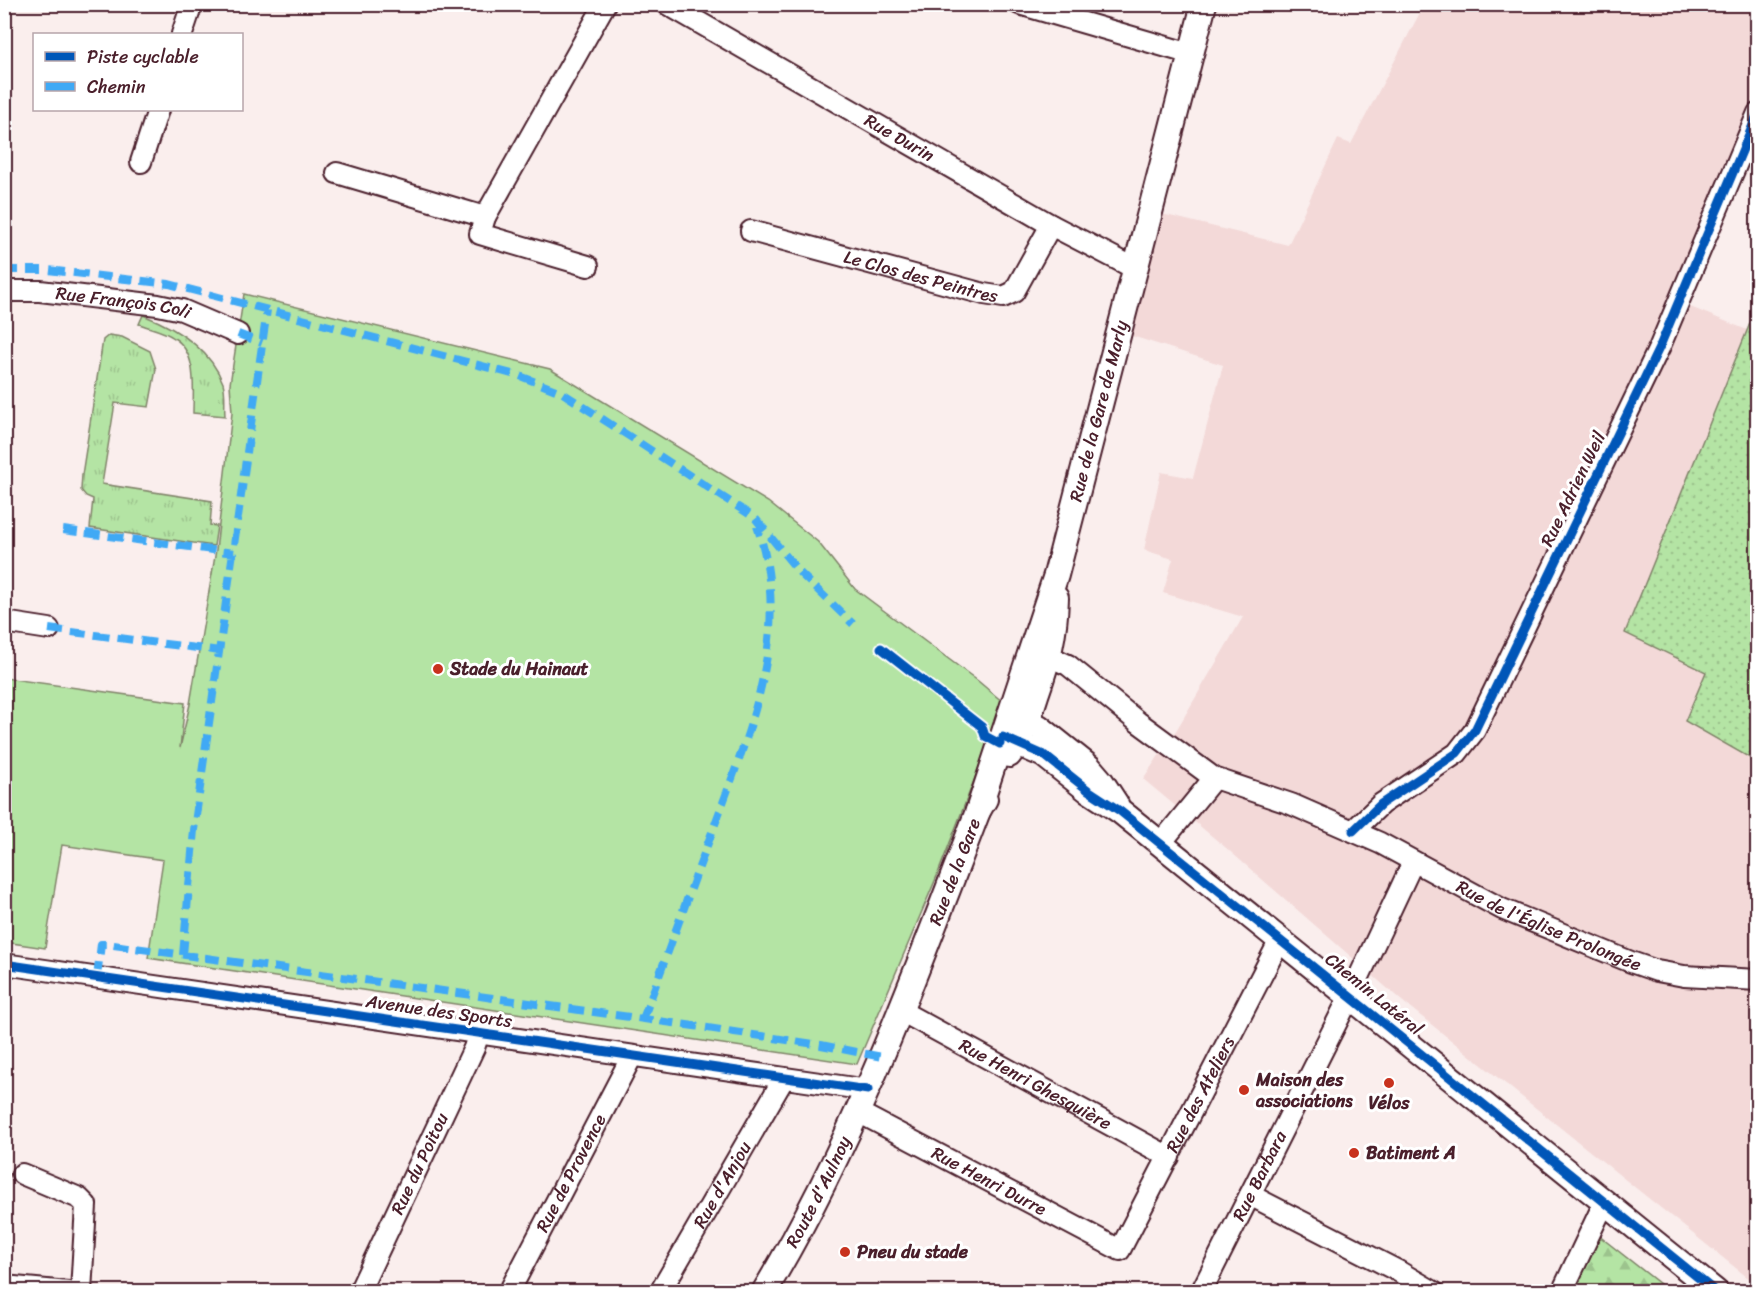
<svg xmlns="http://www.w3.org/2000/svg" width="1762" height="1296" viewBox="0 0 1762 1296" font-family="Sriracha,sans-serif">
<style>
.built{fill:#f3d9d8}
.grass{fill:url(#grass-tufts);stroke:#7f8268;stroke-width:1.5}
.forest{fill:url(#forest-firs);stroke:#7f8268;stroke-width:1.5}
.park{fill:url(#park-dots);stroke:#7f8268;stroke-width:1.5}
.pitch{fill:#b4e4a4;stroke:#7f8268;stroke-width:1.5}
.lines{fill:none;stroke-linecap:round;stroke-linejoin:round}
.minor-casing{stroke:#4a1f2b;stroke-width:24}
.tertiary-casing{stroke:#4a1f2b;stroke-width:28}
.minor{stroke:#fff;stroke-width:20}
.tertiary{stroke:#fff;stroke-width:24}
.quiet{stroke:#3fa9f5;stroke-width:8;stroke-dasharray:15 8;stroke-linecap:butt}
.cycleway-casing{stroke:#fff;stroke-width:13}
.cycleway{stroke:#0057b8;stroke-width:9}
.poi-dot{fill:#c8321e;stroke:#fff;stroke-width:2}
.labels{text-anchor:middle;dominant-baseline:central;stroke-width:6;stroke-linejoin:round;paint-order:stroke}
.street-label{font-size:18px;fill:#4a1f2b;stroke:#fff}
.poi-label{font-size:18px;font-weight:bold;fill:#4a1f2b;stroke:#fff;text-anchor:start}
</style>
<defs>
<pattern id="grass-tufts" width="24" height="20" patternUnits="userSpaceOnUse" patternTransform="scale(1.5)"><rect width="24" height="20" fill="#b4e4a4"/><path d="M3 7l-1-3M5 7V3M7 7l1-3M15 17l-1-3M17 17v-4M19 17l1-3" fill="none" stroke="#9cc38d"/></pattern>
<pattern id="forest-firs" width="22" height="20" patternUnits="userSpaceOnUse" patternTransform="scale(1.5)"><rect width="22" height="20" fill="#b4e4a4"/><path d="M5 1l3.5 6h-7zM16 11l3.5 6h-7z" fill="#9cc38d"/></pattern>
<pattern id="park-dots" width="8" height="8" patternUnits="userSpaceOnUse" patternTransform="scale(1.5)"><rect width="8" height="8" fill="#b4e4a4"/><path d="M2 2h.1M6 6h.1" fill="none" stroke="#9cc38d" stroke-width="1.8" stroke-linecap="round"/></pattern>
</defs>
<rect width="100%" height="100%" fill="#faeeed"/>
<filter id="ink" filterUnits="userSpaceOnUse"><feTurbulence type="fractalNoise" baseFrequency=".0167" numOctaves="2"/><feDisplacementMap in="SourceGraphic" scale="12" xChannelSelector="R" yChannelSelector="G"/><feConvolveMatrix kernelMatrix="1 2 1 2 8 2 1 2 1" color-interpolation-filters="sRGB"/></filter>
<g filter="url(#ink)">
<path class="built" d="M 1424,5 L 1757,5 L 1757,89 L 1673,300 L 1757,334 L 1757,1285 L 1402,1001 L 1225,847 L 1143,779 L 1177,729 L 1243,617 L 1163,593 L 1173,559 L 1144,550 L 1161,472 L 1193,478 L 1223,365 L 1132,336 L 1162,214 L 1288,245 L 1338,139 L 1351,144 Z"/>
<path class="grass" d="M 143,315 C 176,328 210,348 223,383 C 226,393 224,406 225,416 L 193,413 C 193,389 198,353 174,338 C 165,331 150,328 139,324 Z
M 109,335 L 122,337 L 150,351 L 156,369 L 149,407 L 115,403 L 102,484 L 212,501 L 210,525 L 217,526 L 214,546 L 90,528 L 93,499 L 86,496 L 81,490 L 82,475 L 103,340 Z"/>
<path class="forest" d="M 1598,1235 L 1669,1291 L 1573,1292 Z"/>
<path class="park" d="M 1757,306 L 1757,762 L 1685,721 L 1706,672 L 1625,633 Z"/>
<path class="pitch" d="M 244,294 L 550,369 L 768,502 L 818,542 L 855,589 L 978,681 L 1004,703 L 937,876 L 857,1064 L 148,958 L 163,860 L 62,845 L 45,948 L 5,942 L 5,678 L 185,703 L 180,748 L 190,704 L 216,550 L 232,413 L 230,384 Z"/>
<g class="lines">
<defs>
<g id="minor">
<path id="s1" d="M 667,4 L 1051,225 L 1134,268"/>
<path d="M 1019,4 L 1191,54"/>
<path d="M 182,34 L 192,4"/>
<path d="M 141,162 L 158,110"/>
<path d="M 337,173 L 485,217 L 480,234 L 588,266"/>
<path d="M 485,217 L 605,4"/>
<path id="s2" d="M 751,231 L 984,294 L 1003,297 L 1014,292 L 1051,225"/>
<path id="s3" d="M 4,291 L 40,291 L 158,305 L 182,310 L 238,334"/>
<path d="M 4,622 L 49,629"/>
<path id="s4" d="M 1036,652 L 1055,659 L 1068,665 L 1138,722 L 1214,778 L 1291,804 L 1380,843 L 1502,909 L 1631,962 L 1657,971 L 1684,976 L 1758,980"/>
<path d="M 1353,831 L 1381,804 L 1457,753 L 1475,730 L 1660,346 L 1758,113"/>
<path d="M 1161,843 L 1214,778"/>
<path d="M 4,964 L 868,1090"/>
<path id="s5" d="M 901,1011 L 1169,1157"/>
<path id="s6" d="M 858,1112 L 1120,1250 L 1280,940"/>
<path d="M 22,1174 L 79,1198 L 86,1205 L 81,1292"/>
<path d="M 1250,1195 L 1398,1271 L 1434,1292"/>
<path d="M 4,1286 L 68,1292"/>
<path id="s7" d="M 359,1292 L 474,1048 L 479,1033"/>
<path id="s8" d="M 509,1292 L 632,1056"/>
<path id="s9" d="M 660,1292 L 784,1078"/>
<path id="s10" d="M 1201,1292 L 1350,996 L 1413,862"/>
<path d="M 1562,1292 L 1605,1201"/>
</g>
<g id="tertiary">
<path d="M 1015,717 L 1039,727 L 1089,767 L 1101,781 L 1116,804"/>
<path d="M 1003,737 L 1044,755 L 1088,790 L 1120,811 L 1716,1292"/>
<path d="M 1009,755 C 1023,737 1029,717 1036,695 C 1048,661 1055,635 1056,598"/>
<path id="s11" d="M 978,811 L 1056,575 L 1204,4"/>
<path id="s12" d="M 764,1292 C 855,1141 915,975 978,811 L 985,799"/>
</g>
</defs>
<use href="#minor" class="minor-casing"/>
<use href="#tertiary" class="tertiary-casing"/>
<use href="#minor" class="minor"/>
<use href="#tertiary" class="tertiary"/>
<path class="quiet" d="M 4,270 L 48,270 L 169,284 L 520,376 L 561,392 L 755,518 L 800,573 L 853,624
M 238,334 L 262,343
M 63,530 L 234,553
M 49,629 L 220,651
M 183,955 L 194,830 L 267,310
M 97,977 L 101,944 L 106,944 L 694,1026 L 821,1045 L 882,1057
M 643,1019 C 666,958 688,896 711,835 C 748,734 794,634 757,526"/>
<defs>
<path id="cycleway" d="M 881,648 L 982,727 L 985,736 L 1000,744
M 1003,737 L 1044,755 L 1088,790 L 1120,811 L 1716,1292
M 1353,831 L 1381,804 L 1457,753 L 1475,730 L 1660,346 L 1758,113
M 4,964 L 868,1090"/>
</defs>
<use href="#cycleway" class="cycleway-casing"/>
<use href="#cycleway" class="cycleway"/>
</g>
</g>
<g class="poi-dot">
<circle cx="438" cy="669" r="6"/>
<circle cx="1389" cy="1083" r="6"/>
<circle cx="1244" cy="1090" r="6"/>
<circle cx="1354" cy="1153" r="6"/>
<circle cx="845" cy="1252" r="6"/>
</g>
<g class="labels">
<g class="street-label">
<text stroke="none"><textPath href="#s1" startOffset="268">Rue Durin</textPath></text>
<text stroke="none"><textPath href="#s2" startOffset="176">Le Clos des Peintres</textPath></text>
<text stroke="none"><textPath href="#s3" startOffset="120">Rue François Coli</textPath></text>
<text stroke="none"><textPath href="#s11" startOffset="418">Rue de la Gare de Marly</textPath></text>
<text transform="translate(1573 489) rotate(-64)">Rue Adrien Weil</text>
<text stroke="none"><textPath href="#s12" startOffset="462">Rue de la Gare</textPath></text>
<text stroke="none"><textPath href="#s4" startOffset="586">Rue de l'Église Prolongée</textPath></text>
<text transform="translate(1374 994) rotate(39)">Chemin Latéral</text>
<text transform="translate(439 1011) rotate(8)">Avenue des Sports</text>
<text stroke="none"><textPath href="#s5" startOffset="153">Rue Henri Ghesquière</textPath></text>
<text stroke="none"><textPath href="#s6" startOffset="471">Rue des Ateliers</textPath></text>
<text stroke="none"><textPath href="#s7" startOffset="142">Rue du Poitou</textPath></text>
<text stroke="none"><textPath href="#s8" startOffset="134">Rue de Provence</textPath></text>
<text stroke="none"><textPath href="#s10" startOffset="130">Rue Barbara</textPath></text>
<text stroke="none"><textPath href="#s6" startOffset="148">Rue Henri Durre</textPath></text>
<text stroke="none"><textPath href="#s9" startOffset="124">Rue d'Anjou</textPath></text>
<text stroke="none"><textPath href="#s12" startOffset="114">Route d'Aulnoy</textPath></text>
</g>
<g class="poi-label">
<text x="450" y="669">Stade du Hainaut</text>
<text x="1256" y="1080">Maison des<tspan x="1256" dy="21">associations</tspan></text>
<text x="1389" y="1103" text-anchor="middle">Vélos</text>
<text x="1366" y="1153">Batiment A</text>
<text x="857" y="1252">Pneu du stade</text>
</g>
</g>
<rect width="1762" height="1296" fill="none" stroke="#fff" stroke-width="24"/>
<rect x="12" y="12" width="1738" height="1272" fill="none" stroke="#4a1f2b" stroke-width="2" filter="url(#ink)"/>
<rect x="33" y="33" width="210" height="78" fill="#ffffff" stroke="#b7a5aa" stroke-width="1.5"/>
<rect x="45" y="52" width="30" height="9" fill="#0057b8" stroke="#b7a5aa" stroke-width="1.5"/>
<text x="87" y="63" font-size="18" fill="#4a1f2b">Piste cyclable</text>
<rect x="45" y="82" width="30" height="9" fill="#3fa9f5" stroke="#b7a5aa" stroke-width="1.5"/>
<text x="87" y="93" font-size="18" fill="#4a1f2b">Chemin</text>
</svg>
